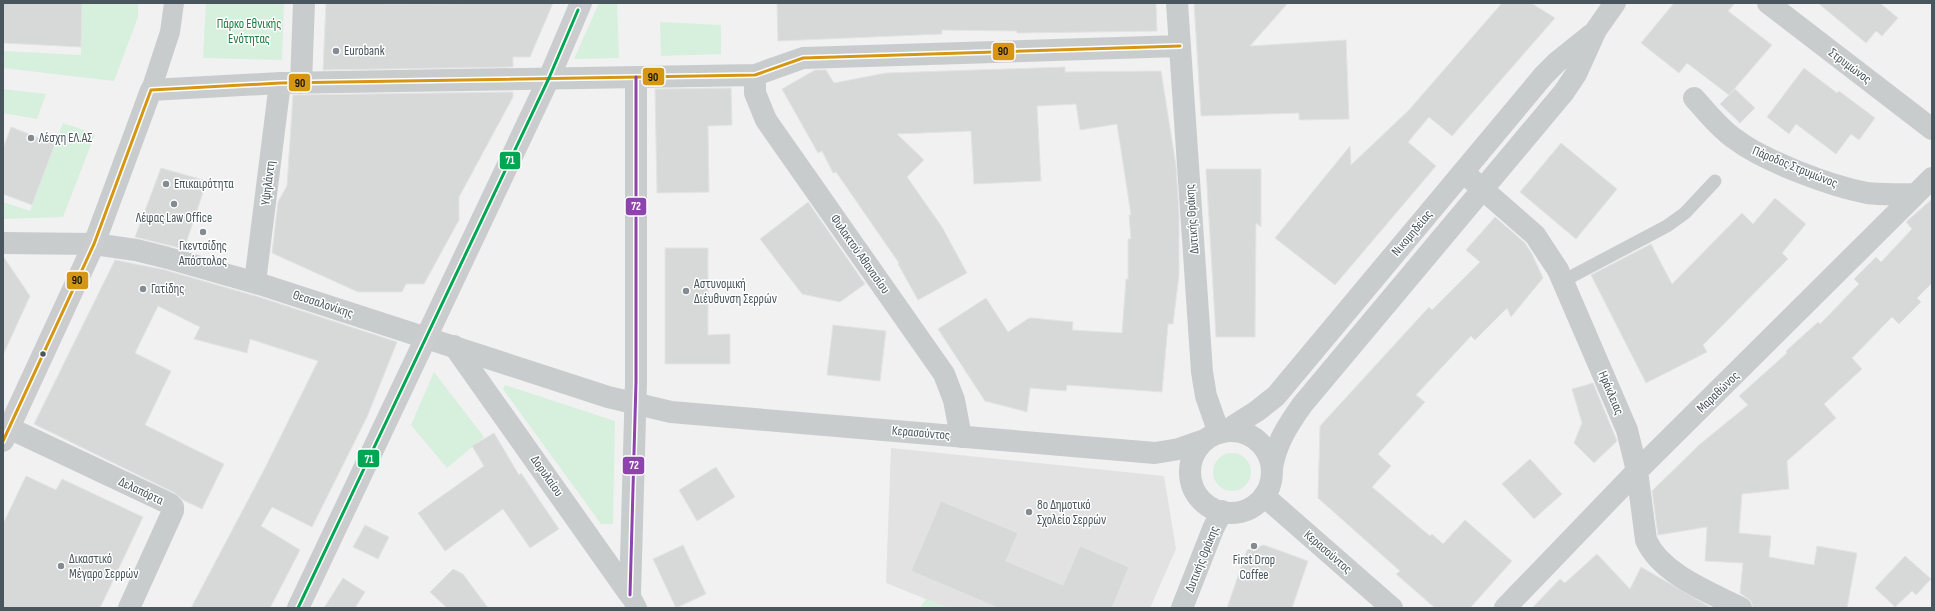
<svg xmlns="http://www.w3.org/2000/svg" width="1935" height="611" viewBox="0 0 1935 611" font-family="'Sofia Sans Condensed',sans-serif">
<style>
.education{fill:#e3e2e3}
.green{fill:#d7efdd}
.building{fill:#d7d9d9;stroke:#e3e3e4}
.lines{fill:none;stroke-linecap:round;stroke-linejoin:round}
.service{stroke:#c9cccd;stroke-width:13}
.pedestrian{stroke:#c9cccd;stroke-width:20}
.minor{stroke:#c9cccd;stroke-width:22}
.tertiary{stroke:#c9cccd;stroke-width:22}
.secondary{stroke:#caccce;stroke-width:22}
.bus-1-casing{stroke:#fff;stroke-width:6}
.bus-2-casing{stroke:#fff;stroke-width:6}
.bus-3-casing{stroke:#fff;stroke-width:6}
.bus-1{stroke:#d49613;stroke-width:3}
.bus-2{stroke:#8e44ad;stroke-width:3}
.bus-3{stroke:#00a651;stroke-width:3}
.poi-dot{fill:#848c91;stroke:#fff;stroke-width:1.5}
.bus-dot{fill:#49565d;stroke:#fff;stroke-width:1.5}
.labels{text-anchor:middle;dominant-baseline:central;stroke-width:3;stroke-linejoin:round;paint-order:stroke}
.park-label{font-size:13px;fill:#1c7b3e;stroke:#fff}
.poi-label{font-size:13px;fill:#49565d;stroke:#fff;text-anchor:start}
.street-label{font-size:13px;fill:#49565d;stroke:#fff}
.line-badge{stroke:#fff;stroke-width:1.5}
.badge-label{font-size:11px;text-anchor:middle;font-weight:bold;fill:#fff}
.pale-badge-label{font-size:11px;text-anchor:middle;font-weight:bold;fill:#111}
</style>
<rect width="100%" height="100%" fill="#f1f1f1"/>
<path class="education" d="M 891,448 L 1164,476 L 1176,549 L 1150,608 L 948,608 L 886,583 Z"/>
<path class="green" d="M 82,3 L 138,3 L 138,17 L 114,81 L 3,68 L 3,51 L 81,55 Z
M 206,3 L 284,3 L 282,60 L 203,58 Z
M 599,3 L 617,3 L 619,58 L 574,59 Z
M 660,22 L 721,25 L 721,54 L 661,56 Z
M 3,89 L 46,94 L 37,119 L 3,113 Z
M 63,123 L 95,134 L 63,217 L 3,219 L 3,202 L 30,211 Z
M 434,372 L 484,437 L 447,468 L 411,425 Z
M 505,385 L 615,421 L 613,524 L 601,524 L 503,389 Z
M1213 472a19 19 0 1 1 38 0a19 19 0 1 1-38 0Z
M 926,599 L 948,608 L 920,608 Z"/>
<path class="building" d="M 3,3 L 82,3 L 81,47 L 3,43 Z
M 326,3 L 385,3 L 385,4 L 553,3 L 530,57 L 513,57 L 513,67 L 323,70 Z
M 777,3 L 1156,3 L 1157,31 L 1017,33 L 1017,31 L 942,30 L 942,34 L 778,41 Z
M 1194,3 L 1288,3 L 1250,46 L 1346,40 L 1349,119 L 1299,120 L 1299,113 L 1201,116 Z
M 1502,3 L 1531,3 L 1555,18 L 1452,136 L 1429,117 L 1408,142 L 1436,166 L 1335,285 L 1275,238 L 1350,146 L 1351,165 L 1409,110 Z
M 1674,3 L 1735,3 L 1728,11 L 1772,45 L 1729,95 L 1687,63 L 1679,73 L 1641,43 Z
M 1818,3 L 1880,3 L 1898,18 L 1882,36 L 1876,31 L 1866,43 Z
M 1065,67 L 1065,72 L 1161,71 L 1176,166 L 1179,214 L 1179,275 L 1173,324 L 1168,324 L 1162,392 L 1067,385 L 1066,391 L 1030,388 L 1027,412 L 985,401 L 938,329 L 986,298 L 1008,332 L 1029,318 L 1032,318 L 1073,322 L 1072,330 L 1122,333 L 1126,279 L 1128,279 L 1128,239 L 1131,239 L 1129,215 L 1131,215 L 1117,124 L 1080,130 L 1076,104 L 1037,106 L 1041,181 L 974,184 L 971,131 L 897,134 L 924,160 L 907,177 L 942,227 L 967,273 L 918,300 L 898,264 L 899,263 L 836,172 L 833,173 L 822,151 L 818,153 L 782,89 L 815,70 L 826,70 L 834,83 L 886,73 Z
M 1804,68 L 1837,93 L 1839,91 L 1875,118 L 1859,140 L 1851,134 L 1836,154 L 1796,124 L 1789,134 L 1767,117 Z
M 731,88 L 732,125 L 708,126 L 709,192 L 657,193 L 655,89 Z
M 1735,89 L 1755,108 L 1740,123 L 1720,104 Z
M 513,92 L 513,97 L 459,197 L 459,220 L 424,284 L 406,284 L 402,292 L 358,292 L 272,253 L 278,202 L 287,186 L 293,95 Z
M 11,127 L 55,144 L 32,205 L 3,194 L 3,148 Z
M 1561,143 L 1617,189 L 1576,239 L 1520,192 Z
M 161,168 L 207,181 L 184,249 L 135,237 Z
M 1206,169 L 1261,169 L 1261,227 L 1256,223 L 1255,337 L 1216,337 Z
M 1775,198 L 1806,224 L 1782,253 L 1788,259 L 1703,345 L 1707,352 L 1646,383 L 1591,275 L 1651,244 L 1672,284 L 1742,213 L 1753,224 Z
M 1932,199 L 1932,283 L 1917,298 L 1921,302 L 1899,324 L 1892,317 L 1852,358 L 1862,369 L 1824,404 L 1836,418 L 1787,461 L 1789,489 L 1742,494 L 1739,533 L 1771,536 L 1769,557 L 1814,565 L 1817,546 L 1857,553 L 1847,608 L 1753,608 L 1751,601 L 1740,593 L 1743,563 L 1705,561 L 1707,527 L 1658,535 L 1652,491 L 1699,445 L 1748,405 L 1739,396 L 1787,353 L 1786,351 L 1818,322 L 1820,324 L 1859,284 L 1854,279 L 1876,257 L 1881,262 L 1912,229 L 1906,222 Z
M 808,202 L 865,284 L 840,302 L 802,294 L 760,239 Z
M 1495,217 L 1525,243 L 1532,254 L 1543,278 L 1511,317 L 1507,308 L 1475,340 L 1471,336 L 1416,395 L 1425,402 L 1378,454 L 1391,466 L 1372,487 L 1430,536 L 1432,534 L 1443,544 L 1465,520 L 1512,561 L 1470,608 L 1435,608 L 1396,574 L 1400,571 L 1318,498 L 1320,426 L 1429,307 L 1432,310 L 1480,262 L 1466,250 Z
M 665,248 L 708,248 L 708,335 L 730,334 L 730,364 L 665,364 Z
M 3,256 L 30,296 L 3,355 Z
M 115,260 L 165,270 L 259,297 L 397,342 L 367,417 L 312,527 L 272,507 L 261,526 L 300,550 L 270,608 L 191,608 L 265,468 L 318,361 L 250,339 L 247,353 L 194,339 L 200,327 L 158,306 L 135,353 L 171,371 L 145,425 L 224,464 L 202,509 L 183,500 L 175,493 L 34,424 Z
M 833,325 L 886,331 L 880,381 L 827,375 Z
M 1593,383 L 1617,441 L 1594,463 L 1574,443 L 1582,423 L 1572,389 Z
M 494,433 L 519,475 L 521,473 L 559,529 L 530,548 L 503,509 L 445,551 L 418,513 L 484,466 L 472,446 Z
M 1530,459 L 1562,494 L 1534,519 L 1502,484 Z
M 716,467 L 735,497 L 697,521 L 679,490 Z
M 26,476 L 56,490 L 62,479 L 143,517 L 100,608 L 3,608 L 3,524 Z
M 941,501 L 1018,533 L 1006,561 L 1063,585 L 1080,546 L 1129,567 L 1112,608 L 998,608 L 911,571 Z
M 365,525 L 389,537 L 378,559 L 353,547 Z
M 683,545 L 706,594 L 676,608 L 653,559 Z
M 1264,545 L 1308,561 L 1292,608 L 1227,608 L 1247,550 Z
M 1597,554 L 1630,589 L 1641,567 L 1712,608 L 1532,608 L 1560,579 L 1565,583 Z
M 1905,556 L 1931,579 L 1916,595 L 1912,591 L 1895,607 L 1875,588 Z
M 453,569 L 463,574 L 488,608 L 447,608 L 430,592 Z
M 343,578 L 365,592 L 355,608 L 324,608 Z"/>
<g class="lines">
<path class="service" d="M 1563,281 L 1667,226 L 1685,213 L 1715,181"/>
<path class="pedestrian" d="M 151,90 L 170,32 L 174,3
M 630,595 L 637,608"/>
<path class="minor" d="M 1177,3 L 1202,372 L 1206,396 L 1219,433
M 1768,3 L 1932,129
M 755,75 L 755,93 L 766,120 L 944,374 L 954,400 L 961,437
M 301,83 L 304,3
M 1694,98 C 1707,112 1719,128 1735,139 C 1764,161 1830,186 1867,193 C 1882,195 1899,194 1915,194
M 1463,172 L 1535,235 L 1558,270 L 1627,430 L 1637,471 L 1646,540 C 1661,574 1709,592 1741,608
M 3,243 L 94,244 L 136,250 L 168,258 L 263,285 L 608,397 L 671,412 L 1155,453 L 1179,449 L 1205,440
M 94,244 L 151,90 L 280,83 L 755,75 L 803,58 L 1180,46
M 255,282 L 280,83
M 454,346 L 630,595
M 9,428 L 170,504 L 173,507 L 173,511 L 129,608
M 1264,496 L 1392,608
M 630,595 L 636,382 L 636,77
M 1505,608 L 1637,471 L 1932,178"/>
<path class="tertiary" d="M1190 472a41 41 0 1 1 82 0a41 41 0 1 1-82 0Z
M 1224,432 L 1257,411 L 1276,396 L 1544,75 L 1557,62 L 1592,34
M 1272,468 C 1276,443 1288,425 1302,405 L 1564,92 L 1576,74 L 1596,30 L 1615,3
M 1182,608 L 1213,529 L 1222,511"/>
<path class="secondary" d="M 3,441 L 94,244
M 298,608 L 549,78 L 581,3"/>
<defs>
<path id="bus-1" d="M 3,441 L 94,244 L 151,90 L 280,83 L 755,75 L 803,58 L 1180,46"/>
<path id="bus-2" d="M 630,595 L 636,382 L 636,77"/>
<path id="bus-3" d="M 298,608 L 549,78 L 578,10"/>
</defs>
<use href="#bus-1" class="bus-1-casing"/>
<use href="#bus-2" class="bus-2-casing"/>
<use href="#bus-3" class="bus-3-casing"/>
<use href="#bus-1" class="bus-1"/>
<use href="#bus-2" class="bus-2"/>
<use href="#bus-3" class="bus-3"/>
</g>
<g class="poi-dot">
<circle cx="336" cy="51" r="4"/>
<circle cx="31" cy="138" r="4"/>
<circle cx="166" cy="184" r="4"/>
<circle cx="174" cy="204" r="4"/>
<circle cx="203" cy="232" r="4"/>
<circle cx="143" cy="289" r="4"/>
<circle cx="686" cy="291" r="4"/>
<circle cx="1029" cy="512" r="4"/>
<circle cx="1254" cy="546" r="4"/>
<circle cx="61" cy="566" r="4"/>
</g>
<circle class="bus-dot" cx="43" cy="354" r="3.5"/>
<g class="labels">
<g class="park-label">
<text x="249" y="24">Πάρκο Εθνικής<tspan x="249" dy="15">Ενότητας</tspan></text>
</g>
<g class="poi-label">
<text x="344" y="51">Eurobank</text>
<text x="39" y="138">Λέσχη ΕΛ.ΑΣ</text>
<text x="174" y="184">Επικαιρότητα</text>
<text x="174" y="218" text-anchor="middle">Λέφας Law Office</text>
<text x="203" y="246" text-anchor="middle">Γκεντσίδης<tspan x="203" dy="15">Απόστολος</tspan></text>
<text x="694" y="284">Αστυνομική<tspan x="694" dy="15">Διέυθυνση Σερρών</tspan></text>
<text x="151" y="289">Γατίδης</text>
<text x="1037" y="505">8ο Δημοτικό<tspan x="1037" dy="15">Σχολείο Σερρών</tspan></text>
<text x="69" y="559">Δικαστικό<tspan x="69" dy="15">Μέγαρο Σερρών</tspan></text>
<text x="1254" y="560" text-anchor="middle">First Drop<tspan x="1254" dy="15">Coffee</tspan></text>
</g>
<g class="street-label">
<text transform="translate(1850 66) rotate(37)">Στρυμώνος</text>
<text transform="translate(1795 167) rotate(22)">Πάροδος Στρυμώνος</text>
<text transform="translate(268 183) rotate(-83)">Υψηλάντη</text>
<text transform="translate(1192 219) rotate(-94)">Δυτικής Θράκης</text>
<text transform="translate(1412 233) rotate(-50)">Νικομηδείας</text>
<text transform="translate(860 254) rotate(55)">Φυλακτού Αθανασίου</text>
<text transform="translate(323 304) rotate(18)">Θεσσαλονίκης</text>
<text transform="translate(1718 392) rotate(-44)">Μαραθώνος</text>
<text transform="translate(1611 393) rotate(67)">Ηράκλειας</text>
<text transform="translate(921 433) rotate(5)">Κερασούντος</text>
<text transform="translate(547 476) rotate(55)">Δορυλαίου</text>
<text transform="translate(141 491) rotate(25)">Δελαπόρτα</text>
<text transform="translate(1328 552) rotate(41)">Κερασούντος</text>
<text transform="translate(1202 559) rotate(-68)">Δυτικής Θράκης</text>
</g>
</g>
<g class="line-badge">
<rect x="992" y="42" width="23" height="19" rx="4" fill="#d49613"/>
<rect x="642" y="67" width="23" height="19" rx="4" fill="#d49613"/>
<rect x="288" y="73" width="23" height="19" rx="4" fill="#d49613"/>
<rect x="499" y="151" width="22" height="19" rx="4" fill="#00a651"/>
<rect x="625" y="197" width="22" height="19" rx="4" fill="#8e44ad"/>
<rect x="66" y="271" width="23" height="19" rx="4" fill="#d49613"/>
<rect x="357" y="449" width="23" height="19" rx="4" fill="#00a651"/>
<rect x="622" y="456" width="23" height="19" rx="4" fill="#8e44ad"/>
</g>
<g class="badge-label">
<text x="510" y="164">71</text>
<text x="636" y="210">72</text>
<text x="369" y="463">71</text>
<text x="634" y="469">72</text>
</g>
<g class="pale-badge-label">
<text x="1003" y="55">90</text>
<text x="653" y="81">90</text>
<text x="300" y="87">90</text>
<text x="77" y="284">90</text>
</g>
<rect width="1935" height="611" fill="none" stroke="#49565d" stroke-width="8"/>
</svg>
